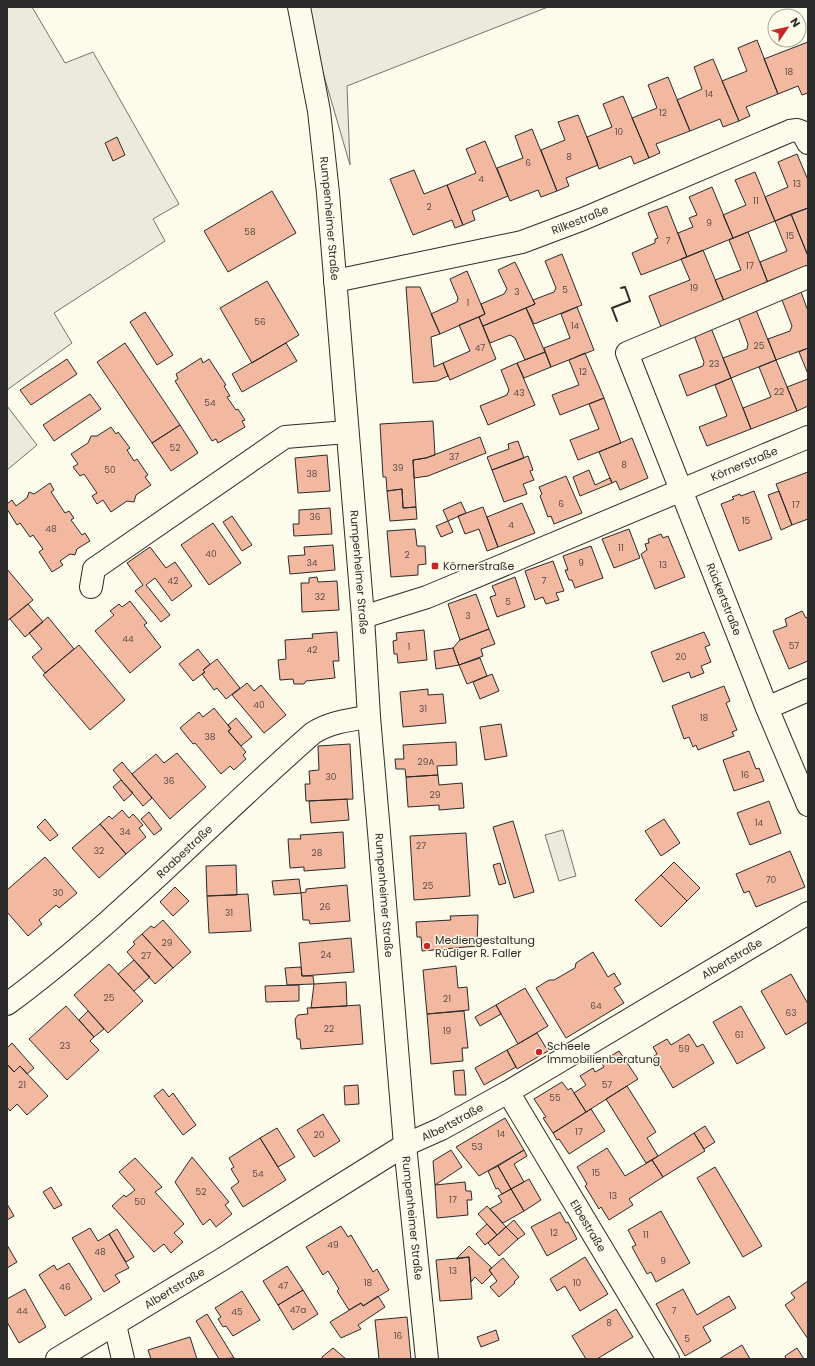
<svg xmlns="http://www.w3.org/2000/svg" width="815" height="1366" viewBox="0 0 815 1366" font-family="Poppins,sans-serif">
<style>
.green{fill:#ecebdb;stroke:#74746e}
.parking{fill:#eceadb;stroke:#74746e}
.building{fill:#f2b8a0;stroke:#2b2b2b}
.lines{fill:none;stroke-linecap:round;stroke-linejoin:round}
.minor-casing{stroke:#2b2b2b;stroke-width:24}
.minor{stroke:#fdfbea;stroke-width:22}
.wall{stroke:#2b2b2b;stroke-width:2}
.poi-dot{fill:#c62828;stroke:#fdfbea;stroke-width:1.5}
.labels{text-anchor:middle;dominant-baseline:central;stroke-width:3;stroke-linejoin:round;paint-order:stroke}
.number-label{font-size:9px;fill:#5d4e48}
.street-label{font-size:11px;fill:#2b2b2b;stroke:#fdfbea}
.poi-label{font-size:11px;fill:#2b2b2b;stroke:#fdfbea;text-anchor:start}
</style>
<rect width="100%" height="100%" fill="#fdfbea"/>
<path class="green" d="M 7,7 L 32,7 L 65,63 L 93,52 L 179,204 L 153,219 L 165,241 L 54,313 L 72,343 L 7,390 Z
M 304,7 L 548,7 L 347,86 L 350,165 Z
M 7,406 L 37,445 L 7,470 Z"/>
<path class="parking" d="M 563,830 L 576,876 L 559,881 L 545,835 Z"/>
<path class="building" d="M 757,40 L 778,94 L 746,107 L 750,116 L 739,121 L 722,81 L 747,71 L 738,48 Z
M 808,42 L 808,93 L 802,95 L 798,86 L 778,94 L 764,59 Z
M 713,59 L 739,121 L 723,127 L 720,119 L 690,131 L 677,100 L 702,89 L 694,67 Z
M 668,77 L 690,131 L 656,144 L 660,153 L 649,158 L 632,118 L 657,108 L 648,85 Z
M 623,96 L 649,158 L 634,164 L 631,156 L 599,169 L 587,137 L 612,127 L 603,104 Z
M 578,115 L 598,165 L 566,178 L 569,186 L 557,191 L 541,150 L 565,140 L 558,122 Z
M 532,129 L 557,191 L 541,197 L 538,190 L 510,201 L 497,168 L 523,158 L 515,136 Z
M 117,137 L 125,155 L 113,161 L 105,143 Z
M 485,141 L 508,196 L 472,211 L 475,220 L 463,225 L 447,185 L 476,173 L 466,149 Z
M 797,154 L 808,180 L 808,208 L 775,221 L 765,197 L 788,187 L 778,162 Z
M 414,170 L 424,194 L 447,185 L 463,225 L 455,228 L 452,220 L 413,235 L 390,179 Z
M 755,172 L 775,221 L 733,238 L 723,215 L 746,205 L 735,180 Z
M 712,187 L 733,238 L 687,257 L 678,233 L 693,227 L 689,218 L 697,215 L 689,197 Z
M 272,191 L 296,233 L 228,272 L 204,231 Z
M 667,206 L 687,257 L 641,275 L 632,253 L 655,243 L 655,239 L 658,238 L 648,213 Z
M 808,208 L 808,256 L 791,214 Z
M 791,214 L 808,256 L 808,266 L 768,283 L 760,262 L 787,251 L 775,221 Z
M 748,232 L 768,283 L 724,301 L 715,280 L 741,270 L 729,240 Z
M 703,250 L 724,301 L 661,327 L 649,296 L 690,280 L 681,259 Z
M 562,254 L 582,305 L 534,324 L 526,308 L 535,304 L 533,300 L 554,292 L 556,288 L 545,261 Z
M 515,262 L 535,304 L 483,326 L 479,317 L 485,314 L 481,304 L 504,294 L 507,289 L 498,270 Z
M 467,271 L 485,314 L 440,334 L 431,314 L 457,302 L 458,298 L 450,279 Z
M 267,281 L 299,335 L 252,363 L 220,308 Z
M 406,287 L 420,287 L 440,334 L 431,337 L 434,367 L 443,363 L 448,376 L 437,381 L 413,383 Z
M 801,292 L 808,311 L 808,348 L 776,360 L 768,339 L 790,331 L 792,326 L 782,300 Z
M 577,307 L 594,350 L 551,367 L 544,348 L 570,338 L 561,314 Z
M 526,308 L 545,352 L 525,360 L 515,338 L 510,335 L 490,343 L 483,326 Z
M 756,310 L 776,360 L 731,378 L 723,358 L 747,349 L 748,344 L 738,317 Z
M 145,312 L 173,355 L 157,365 L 130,322 Z
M 479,317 L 496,359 L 450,380 L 443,363 L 470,351 L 459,325 Z
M 711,328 L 731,378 L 687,396 L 679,375 L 703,366 L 704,362 L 694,335 Z
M 125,343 L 180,425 L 152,443 L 97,362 Z
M 286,343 L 297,361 L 242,392 L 232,374 Z
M 808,348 L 808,374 L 799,352 Z
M 545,352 L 551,367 L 524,378 L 517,363 Z
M 585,353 L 604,398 L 560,415 L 552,395 L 579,385 L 569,360 Z
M 201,358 L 203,363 L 209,359 L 226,385 L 224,386 L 230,396 L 227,397 L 236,410 L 238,409 L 245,420 L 242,421 L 245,427 L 218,443 L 216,439 L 212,441 L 175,381 L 178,379 L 176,374 Z
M 67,359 L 77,374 L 31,405 L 20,390 Z
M 776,360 L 797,411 L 751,429 L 743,408 L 771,397 L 759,367 Z
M 517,363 L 535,405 L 488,425 L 480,406 L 507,395 L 509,390 L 501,370 Z
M 731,378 L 751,429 L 707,446 L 699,427 L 727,416 L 715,385 Z
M 808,379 L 808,406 L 797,411 L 787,387 Z
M 90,394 L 101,409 L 54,441 L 43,425 Z
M 604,398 L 621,443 L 578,460 L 570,440 L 599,429 L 589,404 Z
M 433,421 L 435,455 L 426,458 L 413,460 L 416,507 L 403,508 L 402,489 L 387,491 L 386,477 L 383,477 L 380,424 Z
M 180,425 L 198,453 L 171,471 L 152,443 Z
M 111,427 L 116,434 L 118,432 L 130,448 L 127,450 L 134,461 L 137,459 L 148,475 L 145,477 L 151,485 L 136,495 L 134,502 L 127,501 L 111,512 L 103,500 L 97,504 L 92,496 L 97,493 L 84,474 L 80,476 L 73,467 L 78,464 L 71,454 L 88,443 L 91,436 L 97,436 Z
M 480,437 L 486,453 L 428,476 L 414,478 L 413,460 L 426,458 Z
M 632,438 L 648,478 L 620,490 L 616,481 L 612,483 L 599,452 Z
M 518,441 L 524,458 L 492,470 L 487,457 L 509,449 L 508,444 Z
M 327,455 L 330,491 L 298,493 L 295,458 Z
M 528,456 L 533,470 L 530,471 L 534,480 L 523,484 L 527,494 L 504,502 L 492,470 Z
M 589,470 L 595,485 L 610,478 L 612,483 L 580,496 L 573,477 Z
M 808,472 L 808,519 L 792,525 L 776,484 Z
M 566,476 L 582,513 L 554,524 L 551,516 L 548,517 L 540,496 L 542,494 L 539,487 Z
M 50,483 L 54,490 L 51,492 L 65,513 L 69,511 L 74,518 L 71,520 L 82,535 L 85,533 L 90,541 L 77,549 L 75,555 L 70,554 L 60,561 L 63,565 L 52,572 L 39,552 L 43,549 L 33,535 L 30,537 L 20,523 L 17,525 L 7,509 L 7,504 L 12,500 L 16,506 L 27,498 L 29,492 L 34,494 Z
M 402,489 L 403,508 L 416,507 L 417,519 L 390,521 L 387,491 Z
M 754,491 L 772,539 L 739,551 L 721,504 L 734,499 L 732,497 L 740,494 L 741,496 Z
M 779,491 L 792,525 L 781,530 L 768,495 Z
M 461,502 L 466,513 L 448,521 L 443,510 Z
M 522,503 L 535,533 L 498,547 L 487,517 Z
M 483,507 L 498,547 L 487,551 L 479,529 L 465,534 L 458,516 Z
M 330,508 L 332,534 L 294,536 L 293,524 L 299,524 L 299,510 Z
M 232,516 L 252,545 L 242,551 L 223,522 Z
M 448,521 L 453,532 L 441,537 L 436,526 Z
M 213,523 L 241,563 L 209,585 L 181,545 Z
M 415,529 L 417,546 L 425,546 L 426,564 L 418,565 L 418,575 L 391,577 L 387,531 Z
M 629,529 L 640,558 L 614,568 L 602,539 Z
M 661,534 L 663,538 L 668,536 L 685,577 L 655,589 L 641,554 L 647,550 L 645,544 L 649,543 L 648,539 Z
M 333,545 L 335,570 L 290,574 L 288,556 L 305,555 L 304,547 Z
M 591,546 L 603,578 L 575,588 L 572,580 L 569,580 L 565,570 L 568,570 L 563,556 Z
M 150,547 L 166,568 L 175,562 L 192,586 L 172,601 L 155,578 L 146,585 L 170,615 L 161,622 L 135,591 L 143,585 L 127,563 Z
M 553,561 L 564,591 L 556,593 L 559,600 L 546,604 L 543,597 L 535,600 L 525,571 Z
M 7,569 L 33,600 L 7,621 Z
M 317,577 L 318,582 L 337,581 L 339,610 L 302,612 L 301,583 L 309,583 L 309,578 Z
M 515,577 L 525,607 L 497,617 L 490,597 L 496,595 L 492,586 Z
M 476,594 L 489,629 L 460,640 L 448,604 Z
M 130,601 L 147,623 L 144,625 L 161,647 L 130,673 L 95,631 L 114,615 L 110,611 L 119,604 L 122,607 Z
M 28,604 L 43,622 L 25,637 L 10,619 Z
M 802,611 L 806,618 L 808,617 L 808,661 L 789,669 L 773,631 L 787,626 L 785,619 Z
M 48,617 L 74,649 L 45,673 L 32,657 L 42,649 L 29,633 Z
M 489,629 L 495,644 L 481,649 L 483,656 L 459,665 L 453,648 L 460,640 Z
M 424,630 L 427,660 L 398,663 L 397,654 L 394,654 L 393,641 L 397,640 L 396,633 Z
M 337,632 L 339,661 L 333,661 L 335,678 L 306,681 L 304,684 L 294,684 L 293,679 L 280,680 L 278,660 L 286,659 L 285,640 L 313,638 L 312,634 Z
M 704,632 L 710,645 L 705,647 L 711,662 L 701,666 L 704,673 L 691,678 L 689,672 L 663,682 L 651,652 Z
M 79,645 L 125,700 L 90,730 L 43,675 Z
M 453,648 L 459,665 L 436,669 L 434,651 Z
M 198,649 L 210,664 L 203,670 L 205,672 L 193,681 L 179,664 Z
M 480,658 L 487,676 L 467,684 L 459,665 Z
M 217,659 L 240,688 L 226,699 L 217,688 L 214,690 L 202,674 L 205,672 L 203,670 Z
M 492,674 L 499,691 L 480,699 L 473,682 Z
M 247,683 L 254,691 L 261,685 L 286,715 L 264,733 L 232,695 Z
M 724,686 L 730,701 L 726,703 L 737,730 L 732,732 L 734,736 L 698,750 L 696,745 L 693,747 L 689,737 L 684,739 L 672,706 Z
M 428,689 L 428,695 L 443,694 L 446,723 L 403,727 L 400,692 Z
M 214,708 L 231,729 L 228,731 L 246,752 L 243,755 L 246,759 L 234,770 L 230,766 L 221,774 L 195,743 L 193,744 L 180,728 L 199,712 L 203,717 Z
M 236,718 L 252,737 L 241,746 L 228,731 L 231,729 L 228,725 Z
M 501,724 L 507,756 L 485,760 L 480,727 Z
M 456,742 L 457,765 L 437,766 L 438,775 L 406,777 L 405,769 L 396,769 L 395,759 L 404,759 L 403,745 Z
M 350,744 L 353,799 L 306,801 L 305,784 L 310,784 L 309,771 L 319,770 L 318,746 Z
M 749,751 L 756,769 L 759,768 L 764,781 L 734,791 L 723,760 Z
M 177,753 L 206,787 L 170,819 L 132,774 L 156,754 L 164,763 Z
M 122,762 L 152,798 L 143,806 L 113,770 Z
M 438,775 L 439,785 L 462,783 L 464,808 L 439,810 L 439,805 L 408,807 L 406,777 Z
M 121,780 L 133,793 L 124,801 L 113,787 Z
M 347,799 L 349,820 L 311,823 L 309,801 Z
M 769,801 L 781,833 L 750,845 L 737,813 Z
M 122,810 L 129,818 L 133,814 L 143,825 L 139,828 L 146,837 L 126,854 L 100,824 L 109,816 L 112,819 Z
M 149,812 L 162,829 L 154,835 L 141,819 Z
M 45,819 L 58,835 L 50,841 L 37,827 Z
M 664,819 L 680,843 L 661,856 L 645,831 Z
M 513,821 L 534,892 L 514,898 L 493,827 Z
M 100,824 L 126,854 L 99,878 L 72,848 Z
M 343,832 L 345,868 L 304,871 L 304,867 L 290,868 L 288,839 L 301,839 L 300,835 Z
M 466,833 L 470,896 L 414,900 L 410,836 Z
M 790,851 L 805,887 L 756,907 L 749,891 L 744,893 L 736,874 Z
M 45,857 L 77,893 L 59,908 L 56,905 L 39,920 L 42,924 L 28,936 L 7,912 L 7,890 Z
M 674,862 L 700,888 L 687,901 L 661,875 Z
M 500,863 L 506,883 L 499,885 L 493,865 Z
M 236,865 L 237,895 L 207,896 L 206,866 Z
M 661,875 L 687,901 L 661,927 L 635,900 Z
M 299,879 L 301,893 L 274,895 L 272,881 Z
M 347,885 L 350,921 L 310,924 L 309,920 L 303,920 L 301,893 L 306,892 L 306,889 Z
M 175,887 L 189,901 L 173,916 L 160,902 Z
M 248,894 L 251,931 L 209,933 L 207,896 Z
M 478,915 L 477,946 L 422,951 L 421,937 L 417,937 L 416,922 L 451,920 L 450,916 Z
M 163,920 L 191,952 L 173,968 L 142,934 L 151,926 L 154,928 Z
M 142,934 L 173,968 L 155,984 L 127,952 L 135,944 L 133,942 Z
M 351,938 L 354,972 L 302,976 L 299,943 Z
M 593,952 L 608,977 L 614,973 L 621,984 L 614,988 L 624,1003 L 566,1038 L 536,988 L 549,980 L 554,980 L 575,968 L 576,963 Z
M 134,960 L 150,977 L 134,991 L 118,974 Z
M 109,964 L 143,1001 L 108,1033 L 74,995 Z
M 456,966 L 458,988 L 467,987 L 469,1010 L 427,1014 L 423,970 Z
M 301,967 L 302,976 L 313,976 L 314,984 L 287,985 L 285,968 Z
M 791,974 L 808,1004 L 808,1022 L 786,1035 L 761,991 Z
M 346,982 L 347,1006 L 311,1008 L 314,984 Z
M 299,985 L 299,1001 L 266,1002 L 265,986 Z
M 525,988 L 548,1026 L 518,1044 L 496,1005 Z
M 360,1005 L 363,1044 L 301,1049 L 300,1039 L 297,1039 L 295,1019 L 298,1015 L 308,1014 L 307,1008 Z
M 496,1005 L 501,1014 L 480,1026 L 475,1017 Z
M 66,1006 L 94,1037 L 90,1041 L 99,1050 L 67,1080 L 29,1039 Z
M 741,1006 L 765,1048 L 737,1064 L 713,1022 Z
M 88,1011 L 104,1029 L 94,1037 L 79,1020 Z
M 464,1011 L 468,1048 L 462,1048 L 463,1061 L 431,1064 L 427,1014 Z
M 537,1033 L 548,1051 L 517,1069 L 507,1050 Z
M 689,1034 L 697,1047 L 703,1044 L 714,1063 L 673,1088 L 654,1056 L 657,1054 L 653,1047 L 667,1039 L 671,1045 Z
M 12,1043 L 34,1068 L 27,1074 L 20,1066 L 14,1072 L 7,1064 L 7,1048 Z
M 507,1050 L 516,1067 L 484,1085 L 475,1068 Z
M 619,1051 L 638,1079 L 586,1112 L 574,1093 L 586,1085 L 580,1076 L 593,1068 L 595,1072 L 604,1067 L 601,1062 Z
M 7,1064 L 14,1072 L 20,1066 L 48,1096 L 27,1115 L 17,1104 L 10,1111 L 7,1107 Z
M 464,1070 L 466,1095 L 455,1095 L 453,1071 Z
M 562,1082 L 568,1090 L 571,1088 L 586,1112 L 553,1133 L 543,1118 L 546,1117 L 534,1099 Z
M 358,1085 L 359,1104 L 345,1105 L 344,1086 Z
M 627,1086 L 656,1132 L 647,1138 L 658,1156 L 646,1163 L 606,1099 Z
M 163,1089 L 169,1097 L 173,1093 L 196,1125 L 183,1135 L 154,1096 Z
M 591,1109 L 605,1131 L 569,1154 L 559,1139 L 557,1140 L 553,1133 Z
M 323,1114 L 340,1141 L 314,1157 L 297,1130 Z
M 505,1118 L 524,1150 L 479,1176 L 456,1147 Z
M 705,1126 L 715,1142 L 704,1149 L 694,1133 Z
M 277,1128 L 295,1157 L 278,1167 L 260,1138 Z
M 694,1133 L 705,1151 L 663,1177 L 652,1160 Z
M 260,1138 L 286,1180 L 243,1207 L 231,1188 L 239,1182 L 231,1169 L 234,1167 L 229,1158 Z
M 607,1148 L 625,1176 L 652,1160 L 663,1177 L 629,1199 L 633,1205 L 609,1220 L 601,1207 L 599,1209 L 585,1186 L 587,1184 L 577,1167 Z
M 451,1150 L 462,1167 L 435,1185 L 433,1161 Z
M 524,1150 L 527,1156 L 514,1164 L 524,1182 L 511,1189 L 498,1166 Z
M 192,1157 L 229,1202 L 225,1205 L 232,1214 L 216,1227 L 210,1219 L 203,1225 L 175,1182 Z
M 135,1158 L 162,1187 L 155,1192 L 184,1224 L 174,1233 L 183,1242 L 171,1253 L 164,1244 L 154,1252 L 112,1206 L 124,1195 L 126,1197 L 135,1190 L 119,1172 Z
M 498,1166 L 511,1189 L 502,1194 L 498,1188 L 496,1189 L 488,1171 Z
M 715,1167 L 762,1246 L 743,1257 L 697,1178 Z
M 529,1179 L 541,1200 L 524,1211 L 511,1189 Z
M 465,1182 L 466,1191 L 471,1191 L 472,1200 L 467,1200 L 468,1215 L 437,1218 L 435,1185 Z
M 51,1187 L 62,1205 L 54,1209 L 43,1192 Z
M 511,1189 L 524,1211 L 503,1223 L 490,1209 L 502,1202 L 498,1196 Z
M 7,1204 L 14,1216 L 7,1220 Z
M 487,1206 L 506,1227 L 497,1235 L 478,1214 Z
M 661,1211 L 690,1263 L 656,1282 L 651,1272 L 647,1274 L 632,1247 L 636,1245 L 628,1230 Z
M 560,1212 L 566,1223 L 568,1222 L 577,1239 L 547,1256 L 531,1227 Z
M 514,1220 L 525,1234 L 518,1239 L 506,1227 Z
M 487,1224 L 497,1235 L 485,1245 L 476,1234 Z
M 341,1226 L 348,1237 L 351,1235 L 373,1272 L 377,1269 L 389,1290 L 363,1306 L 361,1303 L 349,1310 L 337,1291 L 339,1289 L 328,1271 L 323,1275 L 306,1247 Z
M 506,1227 L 518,1239 L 499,1256 L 488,1243 Z
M 90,1228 L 98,1241 L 109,1234 L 129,1268 L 115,1275 L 120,1282 L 104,1292 L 72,1238 Z
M 117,1229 L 134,1257 L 126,1262 L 109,1234 Z
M 7,1245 L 17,1262 L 7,1268 Z
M 469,1246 L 492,1268 L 489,1270 L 492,1274 L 482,1284 L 475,1277 L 471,1282 L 469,1257 L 456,1259 Z
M 469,1257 L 472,1299 L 440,1301 L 436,1260 Z
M 585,1257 L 608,1294 L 580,1311 L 565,1286 L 557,1291 L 550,1279 Z
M 503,1258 L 519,1277 L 514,1282 L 515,1283 L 499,1297 L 490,1287 L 497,1281 L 489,1270 Z
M 69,1263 L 92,1299 L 65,1316 L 39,1275 L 54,1265 L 57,1270 Z
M 287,1266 L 303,1290 L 278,1305 L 263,1281 Z
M 808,1281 L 808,1339 L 785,1305 L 795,1298 L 791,1293 Z
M 25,1289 L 46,1327 L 19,1343 L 7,1322 L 7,1299 Z
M 683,1289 L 697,1315 L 729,1296 L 736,1308 L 703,1327 L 711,1341 L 685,1356 L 656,1304 Z
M 303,1290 L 318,1314 L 293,1330 L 278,1305 Z
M 242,1291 L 260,1320 L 233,1336 L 226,1326 L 223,1327 L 218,1319 L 221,1317 L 215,1308 Z
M 378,1296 L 385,1307 L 358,1325 L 361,1329 L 341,1338 L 330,1322 L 361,1303 L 363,1306 Z
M 616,1309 L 633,1337 L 597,1359 L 586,1359 L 572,1336 Z
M 207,1314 L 234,1358 L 219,1359 L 196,1321 Z
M 407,1317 L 411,1359 L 377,1359 L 379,1359 L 375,1320 Z
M 496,1330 L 499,1340 L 481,1347 L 477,1337 Z
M 190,1337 L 197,1359 L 151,1359 L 148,1350 Z
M 742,1345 L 750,1359 L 719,1359 Z
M 333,1348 L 346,1359 L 323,1359 L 322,1357 Z
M 797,1348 L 804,1359 L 786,1359 L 785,1356 Z"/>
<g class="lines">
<defs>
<g id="minor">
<path id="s1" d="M 299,7 L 319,111 L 328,193 L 363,617 L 369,717 L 379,832 L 405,1145 L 427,1359"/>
<path id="s2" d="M 808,277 L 627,353 L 767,708 L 808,805"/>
<path id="s3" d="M 335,281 L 522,242 L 583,219 L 790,131 L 797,130 L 802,132 L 808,143"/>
<path d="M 91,587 L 94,569 L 285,437 L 347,432"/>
<path id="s4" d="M 363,617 L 427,597 L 808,437"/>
<path d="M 767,708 L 808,690"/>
<path id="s5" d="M 7,1004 C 117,923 210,823 313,733 C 330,722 349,720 369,717"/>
<path id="s6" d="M 508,1092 L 668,1359"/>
<path d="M 115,1325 L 123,1359"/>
<path id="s7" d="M 57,1359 L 221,1260 L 405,1145 L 441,1129 L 508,1092 L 808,913"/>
</g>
</defs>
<use href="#minor" class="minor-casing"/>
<use href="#minor" class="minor"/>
<path class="wall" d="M 617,321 L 612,308 L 630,301 L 625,287 L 621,288"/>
</g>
<g class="poi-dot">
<rect x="431" y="562" width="8" height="8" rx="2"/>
<circle cx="427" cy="946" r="4"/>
<circle cx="539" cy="1052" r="4"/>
</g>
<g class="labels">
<g class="number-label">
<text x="789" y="72">18</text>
<text x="709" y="94">14</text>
<text x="663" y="113">12</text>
<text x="619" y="132">10</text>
<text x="569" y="157">8</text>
<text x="528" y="163">6</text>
<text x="481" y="179">4</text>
<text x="797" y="184">13</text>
<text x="756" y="201">11</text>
<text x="429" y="207">2</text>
<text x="709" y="223">9</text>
<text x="250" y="232">58</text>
<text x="790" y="236">15</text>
<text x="668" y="241">7</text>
<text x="750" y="266">17</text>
<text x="694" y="288">19</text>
<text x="565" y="290">5</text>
<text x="517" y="292">3</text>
<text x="468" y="303">1</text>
<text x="260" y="322">56</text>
<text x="575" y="326">14</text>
<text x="759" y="346">25</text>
<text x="480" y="348">47</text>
<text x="714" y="364">23</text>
<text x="583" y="372">12</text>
<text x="779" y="392">22</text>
<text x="519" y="393">43</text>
<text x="210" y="403">54</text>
<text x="175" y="448">52</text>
<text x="454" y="457">37</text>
<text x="624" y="465">8</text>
<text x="398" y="468">39</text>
<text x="110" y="470">50</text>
<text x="312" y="474">38</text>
<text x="561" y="504">6</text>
<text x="796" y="505">17</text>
<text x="315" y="517">36</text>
<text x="746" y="521">15</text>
<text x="511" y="525">4</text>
<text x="51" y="529">48</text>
<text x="621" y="548">11</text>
<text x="211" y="554">40</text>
<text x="407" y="555">2</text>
<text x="312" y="563">34</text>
<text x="581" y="563">9</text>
<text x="663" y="565">13</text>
<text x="173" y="581">42</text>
<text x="544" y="581">7</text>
<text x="320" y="597">32</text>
<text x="508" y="602">5</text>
<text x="468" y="616">3</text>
<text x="128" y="639">44</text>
<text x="794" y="646">57</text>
<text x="409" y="647">1</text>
<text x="312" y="650">42</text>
<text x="681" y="657">20</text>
<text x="259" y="705">40</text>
<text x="423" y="709">31</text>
<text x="704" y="718">18</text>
<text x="210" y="737">38</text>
<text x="426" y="762">29A</text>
<text x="745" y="775">16</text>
<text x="331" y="777">30</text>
<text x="169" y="781">36</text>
<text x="435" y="795">29</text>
<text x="759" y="823">14</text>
<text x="125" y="832">34</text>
<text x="421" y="846">27</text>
<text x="99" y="851">32</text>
<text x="317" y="853">28</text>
<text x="771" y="880">70</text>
<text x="428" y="886">25</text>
<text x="58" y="893">30</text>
<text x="325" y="907">26</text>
<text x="229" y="913">31</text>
<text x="167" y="943">29</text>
<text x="326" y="955">24</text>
<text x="146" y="956">27</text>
<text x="109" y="998">25</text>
<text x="447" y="999">21</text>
<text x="596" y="1006">64</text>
<text x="791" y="1013">63</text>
<text x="329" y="1029">22</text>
<text x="447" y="1031">19</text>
<text x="739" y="1035">61</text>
<text x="65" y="1046">23</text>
<text x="684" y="1049">59</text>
<text x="22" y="1085">21</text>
<text x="607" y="1085">57</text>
<text x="555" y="1098">55</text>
<text x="579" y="1132">17</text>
<text x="501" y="1134">14</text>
<text x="319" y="1135">20</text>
<text x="477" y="1147">53</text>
<text x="596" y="1173">15</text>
<text x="258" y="1174">54</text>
<text x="201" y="1192">52</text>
<text x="613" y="1196">13</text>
<text x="453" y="1200">17</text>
<text x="140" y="1202">50</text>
<text x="554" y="1233">12</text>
<text x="646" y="1235">11</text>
<text x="333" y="1245">49</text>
<text x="100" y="1252">48</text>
<text x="663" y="1261">9</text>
<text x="453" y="1271">13</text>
<text x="368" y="1283">18</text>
<text x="577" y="1283">10</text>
<text x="283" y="1286">47</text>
<text x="65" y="1287">46</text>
<text x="298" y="1310">47a</text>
<text x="22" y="1311">44</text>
<text x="674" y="1311">7</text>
<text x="237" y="1312">45</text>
<text x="609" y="1323">8</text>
<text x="398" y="1336">16</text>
<text x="687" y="1339">5</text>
</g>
<g class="street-label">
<text stroke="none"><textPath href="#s1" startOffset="214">Rumpenheimer Straße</textPath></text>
<text stroke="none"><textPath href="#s3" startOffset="253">Rilkestraße</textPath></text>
<text stroke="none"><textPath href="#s4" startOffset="411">Körnerstraße</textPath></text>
<text stroke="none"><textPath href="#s1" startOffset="569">Rumpenheimer Straße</textPath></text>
<text stroke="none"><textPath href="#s2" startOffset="461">Rückertstraße</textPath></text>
<text stroke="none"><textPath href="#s5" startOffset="234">Raabestraße</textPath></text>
<text stroke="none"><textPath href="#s1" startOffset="893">Rumpenheimer Straße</textPath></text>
<text stroke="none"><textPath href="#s7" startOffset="785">Albertstraße</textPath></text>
<text stroke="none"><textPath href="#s7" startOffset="461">Albertstraße</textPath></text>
<text stroke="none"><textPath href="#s1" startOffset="1217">Rumpenheimer Straße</textPath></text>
<text stroke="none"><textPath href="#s6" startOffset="156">Elbestraße</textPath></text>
<text stroke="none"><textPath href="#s7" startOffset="137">Albertstraße</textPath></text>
</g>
<g class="poi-label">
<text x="443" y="566">Körnerstraße</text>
<text x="435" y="940">Mediengestaltung<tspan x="435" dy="13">Rüdiger R. Faller</tspan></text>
<text x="547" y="1046">Scheele<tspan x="547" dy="13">Immobilienberatung</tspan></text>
</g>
</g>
<rect width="815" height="1366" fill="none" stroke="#2b2b2b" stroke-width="16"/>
<g transform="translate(787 28) rotate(56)"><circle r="19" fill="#fdfbea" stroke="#a9a89e"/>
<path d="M0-3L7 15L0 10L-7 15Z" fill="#c62828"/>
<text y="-6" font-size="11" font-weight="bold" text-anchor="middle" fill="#2b2b2b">N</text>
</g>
</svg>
